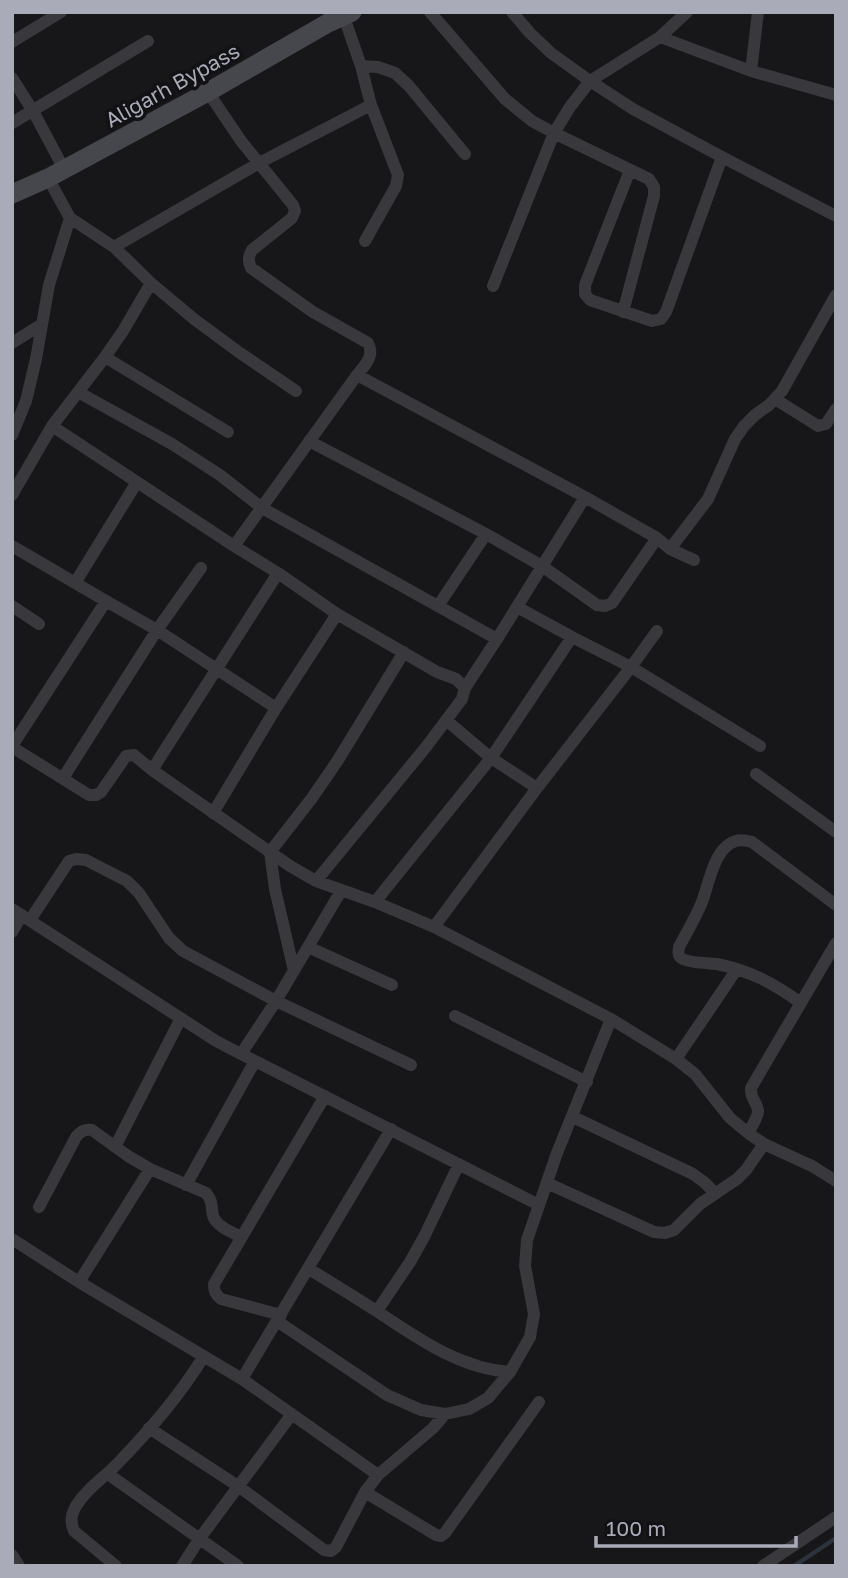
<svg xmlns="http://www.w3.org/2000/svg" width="848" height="1578" viewBox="0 0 848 1578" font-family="'Golos Text',sans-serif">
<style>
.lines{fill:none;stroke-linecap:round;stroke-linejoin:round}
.stream{stroke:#2d333c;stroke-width:4.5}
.minor{stroke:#38383d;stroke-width:12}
.secondary{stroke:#46464d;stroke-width:19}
.labels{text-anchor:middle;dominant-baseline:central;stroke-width:7;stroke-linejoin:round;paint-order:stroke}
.street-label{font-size:21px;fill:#a9abb8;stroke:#121113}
</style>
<rect width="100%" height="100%" fill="#171618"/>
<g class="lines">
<path class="stream" d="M 794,1566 L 836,1538"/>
<path class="minor" d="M 430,12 L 505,99 L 532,121 L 554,133 L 649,179 L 654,187 L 654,196 L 623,312
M 344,17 L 361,66 L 371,105 L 398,175 L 396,186 L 365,241
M 660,37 L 687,12
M 12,42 L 61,12
M 361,66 L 378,67 L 395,73 L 409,86 L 465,154
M 751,71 L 758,12
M 12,78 L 33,111 L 64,169
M 208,92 L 241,141 L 293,205 L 295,211 L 292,218 L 252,250 C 248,257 248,261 251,268 L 313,312 L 368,343 C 375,356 365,365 357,375 L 585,497 L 657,538 L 670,549 L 694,560
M 12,123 L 148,41
M 722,157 L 836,216
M 630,170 L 585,285 L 585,294 L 590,300 L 652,321 L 661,319 L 666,312 L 722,157 L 633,109 L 590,81 L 660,37 L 751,71 L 836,95
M 48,178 L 70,218 L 114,247 L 151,283 L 194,319 L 240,353 L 296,391
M 114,247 L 259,163 L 371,105
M 493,286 L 554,133 L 570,107 L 590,81 L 551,53 L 530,33 L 512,12
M 12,343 L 42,324
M 105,357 L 228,432
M 78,392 L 172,444 L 220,475 L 262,508 L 497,639
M 775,399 L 818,426 L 826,424 L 836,409
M 52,426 L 105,357 L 123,331 L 151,283
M 12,435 L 26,401 L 36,359 L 49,285 L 70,218
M 309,441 L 486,534 L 542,566 L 597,605 L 605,606 L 612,603 L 657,538
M 12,495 L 52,426 L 234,546 L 278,573 L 337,614 L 437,672 L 456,679 L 465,688 L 462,699 L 426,747 L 316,881
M 12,546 L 106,601
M 234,546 L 357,375
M 670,549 L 708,499 L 735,439 L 744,426 L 755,415 L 769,405 L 782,391 L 836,295
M 75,583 L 137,482
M 12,606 L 39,624
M 438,606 L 486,534
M 572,637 L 631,667 L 760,746
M 465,688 L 497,639 L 585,497
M 12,746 L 106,601 L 157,630 L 276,708
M 12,747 L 89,795 L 96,795 L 101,792 L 126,756 L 134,755 L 152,770 L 290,866 L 316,881 L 375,902 L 434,927 L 611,1019 L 676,1059 L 695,1074 L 730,1118 L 748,1133 L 764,1144 L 812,1166 L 836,1181
M 152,770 L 278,573
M 756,774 L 836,832
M 63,778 L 157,630 L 201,568
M 537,788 L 631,667 L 657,631
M 213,813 L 276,708 L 337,614
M 341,891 L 276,1001 L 241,1054 L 539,1205
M 375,902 L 491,758 L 446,720
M 12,909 L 216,1041 L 241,1054
M 30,920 L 69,861 L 76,859 L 86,860 L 127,881 L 139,893 L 169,938 L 183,951 L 276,1001 L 411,1065
M 434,927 L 537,788 L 491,758 L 572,637 L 517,607
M 12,932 L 22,915
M 308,947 L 392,985
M 294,971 L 275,889 L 270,852 L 312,798 L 338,760 L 404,652
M 801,1003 C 773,983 751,971 717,964 C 709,963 685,963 680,957 C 677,953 679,951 679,947 C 687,932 696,917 702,902 C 709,884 714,847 736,841 C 741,839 747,841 752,842 L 836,905
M 455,1016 L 587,1082
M 676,1059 L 737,969
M 573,1117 L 693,1174 L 704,1182 L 715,1193
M 748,1133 C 751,1127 758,1118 758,1111 C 757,1101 750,1099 751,1088 L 836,943
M 115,1147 L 181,1018
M 547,1183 L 654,1232 L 665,1233 L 674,1230 L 700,1204 L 737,1179 L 746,1170 L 764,1144
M 186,1185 L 255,1061
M 39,1207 L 76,1137 C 81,1131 84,1129 92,1130 L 128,1156 L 150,1169 L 206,1193 C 213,1201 211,1207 213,1216 C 217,1227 232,1232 241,1237
M 12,1239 L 79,1282 L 242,1379 L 391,1129
M 309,1269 C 332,1283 355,1297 378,1312 C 418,1338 460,1369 510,1372
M 79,1282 L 150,1169
M 377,1311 L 410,1262 L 424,1237 L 459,1164
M 281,1315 L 221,1299 C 215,1294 214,1291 214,1284 L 325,1096
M 277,1321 L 387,1395 L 421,1410 L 445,1414 L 469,1409 L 488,1398 L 510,1372 L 530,1337 L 534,1314 L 525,1266 L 527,1240 L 557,1153 L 611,1019
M 242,1379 L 378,1475
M 149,1428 L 238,1486 L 324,1550 L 331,1551 L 336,1547 L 365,1492 L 378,1475 L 433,1428 L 445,1414
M 108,1474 L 238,1566
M 365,1492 L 436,1535 L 441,1536 L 445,1533 L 539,1402
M 12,1555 L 19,1566
M 116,1566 L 74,1531 C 70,1521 71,1515 76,1506 C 87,1488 104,1478 118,1463 C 150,1430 180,1395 204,1356
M 182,1566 L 200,1538 L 292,1414
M 763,1566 L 836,1517"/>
<path class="secondary" d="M 12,194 L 48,178 L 208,92 L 328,23 L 352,12"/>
</g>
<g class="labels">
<g class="street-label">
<text transform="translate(172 85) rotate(-29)">Aligarh Bypass</text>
</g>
</g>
<rect width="848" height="1578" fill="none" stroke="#a9abb8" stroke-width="28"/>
<path d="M596 1536v10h200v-10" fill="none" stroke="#a9abb8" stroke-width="3.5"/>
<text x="606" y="1536" font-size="21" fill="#a9abb8" stroke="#121113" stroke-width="5" paint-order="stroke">100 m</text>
</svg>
